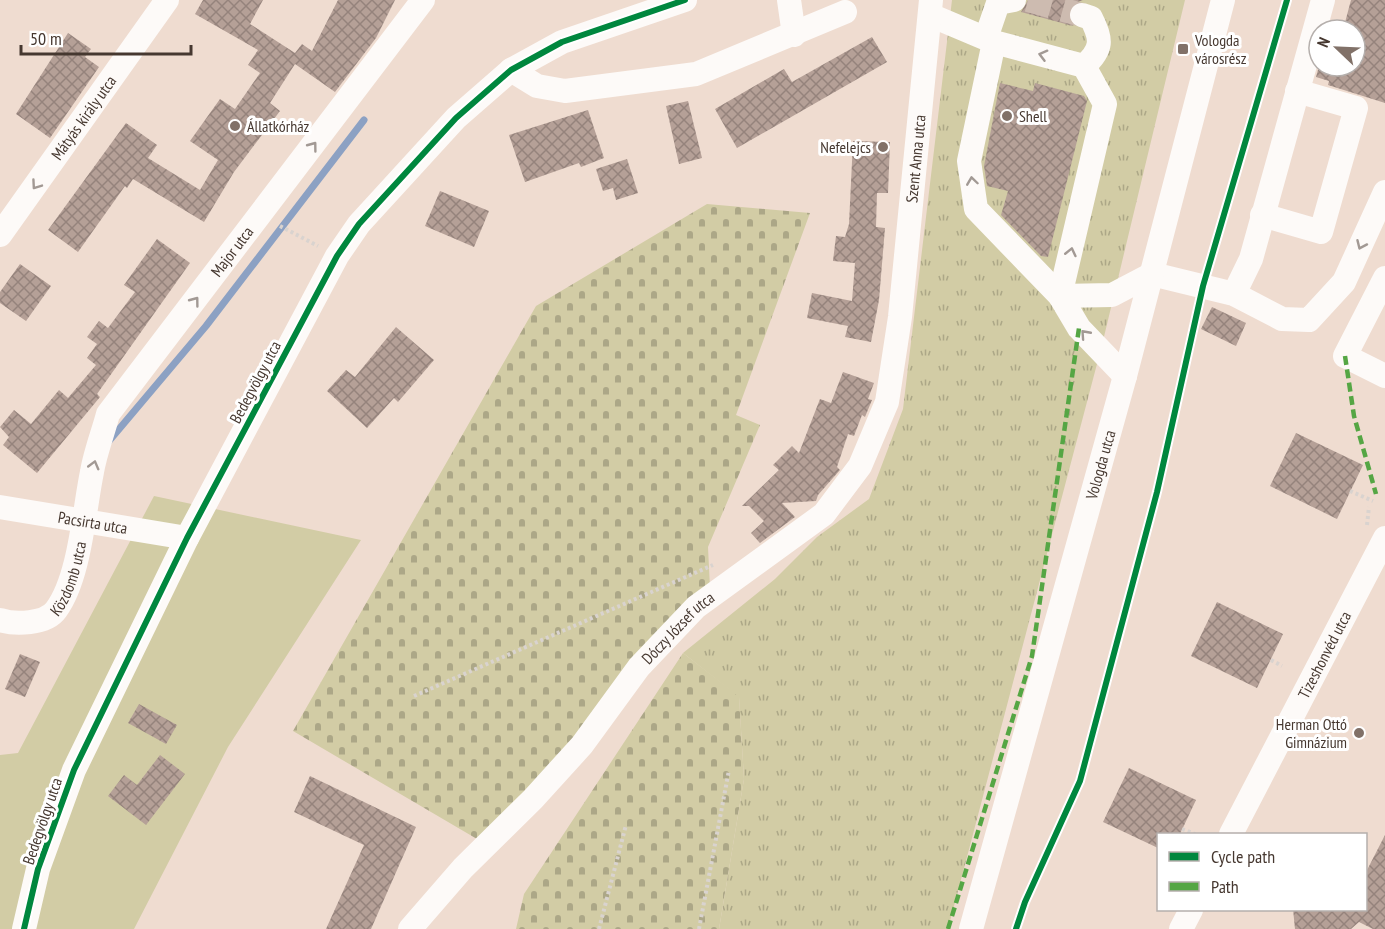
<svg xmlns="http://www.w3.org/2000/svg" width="1385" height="929" viewBox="0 0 1385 929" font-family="'PT Sans Narrow',sans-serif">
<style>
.grass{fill:#d2cca5}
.cemetery{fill:url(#cemetery-stones)}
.park{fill:url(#park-tufts)}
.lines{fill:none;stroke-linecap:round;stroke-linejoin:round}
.stream{stroke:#8ca1c3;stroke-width:7}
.building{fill:url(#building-cross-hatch)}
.minor-tunnel{stroke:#cdbbb0;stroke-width:24;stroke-dasharray:24 12;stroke-linecap:butt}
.path{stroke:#d9d3cf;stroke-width:4;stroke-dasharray:3 3;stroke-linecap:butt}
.minor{stroke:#fdfaf8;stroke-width:24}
.quiet{stroke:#55a644;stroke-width:4.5;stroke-dasharray:9 4.5;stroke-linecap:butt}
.cycleway-casing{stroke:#fff;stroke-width:10}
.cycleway{stroke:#00873e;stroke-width:6}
.oneway{stroke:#a29994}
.poi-dot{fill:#817168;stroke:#fff;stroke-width:2}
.labels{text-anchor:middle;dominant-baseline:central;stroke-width:6;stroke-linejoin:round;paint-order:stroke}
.poi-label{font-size:16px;fill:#463830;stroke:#fff;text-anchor:start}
.street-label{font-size:16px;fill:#463830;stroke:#fff}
</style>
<defs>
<pattern id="cemetery-stones" width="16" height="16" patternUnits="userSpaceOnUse" patternTransform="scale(1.5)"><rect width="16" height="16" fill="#d2cca5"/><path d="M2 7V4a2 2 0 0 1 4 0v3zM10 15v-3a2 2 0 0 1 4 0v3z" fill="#aca787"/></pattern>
<pattern id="park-tufts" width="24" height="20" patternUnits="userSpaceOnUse" patternTransform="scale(1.5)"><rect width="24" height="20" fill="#d2cca5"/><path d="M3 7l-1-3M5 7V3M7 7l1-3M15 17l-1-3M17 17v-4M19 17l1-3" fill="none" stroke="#aca787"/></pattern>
<pattern id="building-cross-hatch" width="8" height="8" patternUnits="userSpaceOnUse" patternTransform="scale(1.5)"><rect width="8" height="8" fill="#b5a097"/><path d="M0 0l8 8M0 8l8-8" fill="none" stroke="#95837c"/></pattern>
</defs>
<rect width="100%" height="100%" fill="#efdcd0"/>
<path class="grass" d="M 154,496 L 361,540 L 228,747 L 134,929 L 0,929 L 0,755 L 18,753 Z"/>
<path class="cemetery" d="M 707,204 L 810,213 L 736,415 L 760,425 L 708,547 L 710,588 L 575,740 L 477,839 L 293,731 L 536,306 Z
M 683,653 L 739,696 L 744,779 L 719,929 L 516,929 L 524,894 Z"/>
<path class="park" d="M 952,0 L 1185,0 L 1102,345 L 948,929 L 719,929 L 744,779 L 739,697 L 683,653 L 775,579 L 817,537 L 869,499 L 903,409 Z"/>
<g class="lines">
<path class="stream" d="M 109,441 L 206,326 L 364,120"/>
</g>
<path class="building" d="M 203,0 L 263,0 L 250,24 L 295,53 L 302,44 L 312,51 L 338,0 L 395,0 L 376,38 L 335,92 L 295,64 L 270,103 L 280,111 L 234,172 L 204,222 L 133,179 L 127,188 L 125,186 L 78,252 L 48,230 L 126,123 L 157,145 L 148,158 L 200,190 L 218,160 L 190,141 L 220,99 L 235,109 L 260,73 L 248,65 L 258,50 L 195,14 Z
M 1028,0 L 1083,0 L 1073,4 L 1069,10 L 1068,18 L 1073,26 L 1021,12 Z
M 1351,0 L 1385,0 L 1385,103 L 1328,85 L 1329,81 L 1316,77 L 1319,66 L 1355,66 L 1355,30 L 1343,30 Z
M 68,33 L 91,49 L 85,57 L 99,67 L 50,138 L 16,114 Z
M 872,37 L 887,62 L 737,148 L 715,109 L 784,69 L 792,82 Z
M 1000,83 L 1033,91 L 1035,83 L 1084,96 L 1087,101 L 1048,257 L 1041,256 L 1001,215 L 1008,191 L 987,186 L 984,166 Z
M 688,101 L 702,158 L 679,164 L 666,106 Z
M 588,110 L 604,158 L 581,167 L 579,163 L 525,182 L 509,135 Z
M 853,141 L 890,142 L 888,193 L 877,193 L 876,227 L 885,228 L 879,300 L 871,342 L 845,337 L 848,326 L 807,318 L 812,293 L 852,301 L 855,263 L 833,261 L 836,236 L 845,237 L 849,224 Z
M 627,159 L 638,193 L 616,200 L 613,188 L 603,191 L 596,169 Z
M 440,191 L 489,211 L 474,247 L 425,226 Z
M 157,239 L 190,263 L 97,394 L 100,397 L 37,473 L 3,445 L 9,437 L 0,427 L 14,410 L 31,424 L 59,390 L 68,398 L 96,365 L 87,358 L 97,344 L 87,337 L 99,321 L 108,328 L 135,292 L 124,285 Z
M 20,264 L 51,286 L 26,321 L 0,303 L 0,292 Z
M 1212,307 L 1246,323 L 1236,346 L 1201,329 Z
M 396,327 L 434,360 L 398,402 L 394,398 L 367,428 L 327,391 L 346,370 L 355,377 Z
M 843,372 L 874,383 L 868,399 L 872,400 L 865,417 L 862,415 L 854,436 L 848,434 L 837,467 L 840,470 L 818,495 L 816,501 L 782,503 L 795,517 L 760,543 L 751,533 L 764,521 L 749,506 L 742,506 L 779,470 L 773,465 L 792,446 L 799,453 L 820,399 L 831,403 Z
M 1296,433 L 1363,465 L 1337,519 L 1270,486 Z
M 1217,602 L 1283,634 L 1257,688 L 1191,656 Z
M 20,654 L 40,662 L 25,697 L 5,689 Z
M 139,704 L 177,725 L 166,744 L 128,723 Z
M 160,755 L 185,774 L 146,825 L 108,796 L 124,775 L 137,785 Z
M 1129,768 L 1196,800 L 1180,834 L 1158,834 L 1158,848 L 1103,822 Z
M 310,776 L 416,827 L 371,929 L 326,929 L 364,845 L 294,812 Z
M 1385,835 L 1385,929 L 1373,929 L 1359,922 L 1351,929 L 1295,929 L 1293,909 L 1365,909 L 1365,874 Z"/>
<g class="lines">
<path class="minor-tunnel" d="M 1028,0 L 1082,15"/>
<path class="path" d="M 280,226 L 318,246
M 1350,491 L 1373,501
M 1367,525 L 1369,507
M 1271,660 L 1282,666
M 414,696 L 713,565
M 1182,829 L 1195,834
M 599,929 L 626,825
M 699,929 L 729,770"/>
<g class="minor">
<path d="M 789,0 L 794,35"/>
<path d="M 930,15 L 994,42 L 969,161 L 976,209 L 1060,296 L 1079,328 L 1125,376"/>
<path d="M 1082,15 L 1091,18 C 1102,39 1103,49 1084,66"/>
<path d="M 986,38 L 998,3 L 1014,0"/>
<path d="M 994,42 L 1084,66 L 1105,104 L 1060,296 L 1112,295 L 1152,274 L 1234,294 L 1282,319 L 1309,320 L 1344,282 L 1385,192"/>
<path d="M 511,70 L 537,86 L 565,91 L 696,74 L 845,12"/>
<path d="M 1262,215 L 1321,232 L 1356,108 L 1297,91"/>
<path id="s1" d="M 0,235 L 167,0"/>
<path d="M 1385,278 L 1345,356 L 1385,376"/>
<path d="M 1234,294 L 1251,259 L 1323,0"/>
<path id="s2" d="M 0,507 L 187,538"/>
<path id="s3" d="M 0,620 C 15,625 46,624 56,610 C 80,578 84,510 92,472 C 95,453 103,433 108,414 L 423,0"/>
<path id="s4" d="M 1231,834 L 1385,538"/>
<path d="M 24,929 L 38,869 L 74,770 L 187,538 L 337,256 L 359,224 L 456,118 L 511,70 L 562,42 L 685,0"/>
<path id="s5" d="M 410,929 L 463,868 L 533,799 L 582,745 L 639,667 L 696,607 L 824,514 L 860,466 L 887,402 L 900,317 L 931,0"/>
<path id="s6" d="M 971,929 L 1125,376 L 1223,0"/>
<path d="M 1181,929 L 1191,910"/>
</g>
<path class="quiet" d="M 1345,356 L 1354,416 L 1376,494
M 948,929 L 1032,656 L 1079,328"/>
<defs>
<path id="cycleway" d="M 24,929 L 38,869 L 74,770 L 187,538 L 337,256 L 359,224 L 456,118 L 511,70 L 562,42 L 685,0
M 1016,929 L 1025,902 L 1080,781 L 1157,492 L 1203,286 L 1287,0"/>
</defs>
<use href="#cycleway" class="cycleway-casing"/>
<use href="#cycleway" class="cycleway"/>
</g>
<defs><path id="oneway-chevron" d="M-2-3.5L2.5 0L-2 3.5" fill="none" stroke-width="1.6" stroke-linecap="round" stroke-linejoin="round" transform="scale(1.5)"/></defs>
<g class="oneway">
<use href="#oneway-chevron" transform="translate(1043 55) rotate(-165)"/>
<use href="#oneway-chevron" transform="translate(313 146) rotate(-53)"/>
<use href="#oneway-chevron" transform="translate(972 181) rotate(-98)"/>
<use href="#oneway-chevron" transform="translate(36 185) rotate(125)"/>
<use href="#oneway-chevron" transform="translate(1361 245) rotate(114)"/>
<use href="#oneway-chevron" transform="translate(1071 252) rotate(-77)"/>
<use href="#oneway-chevron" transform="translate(195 301) rotate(-53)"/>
<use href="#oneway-chevron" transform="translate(1085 334) rotate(-132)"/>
<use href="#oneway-chevron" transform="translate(94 465) rotate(-75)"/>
</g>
<g class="poi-dot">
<rect x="1177" y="43" width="12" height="12" rx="3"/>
<circle cx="1007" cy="116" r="6"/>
<circle cx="235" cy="126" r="6"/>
<circle cx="883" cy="147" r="6"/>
<circle cx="1359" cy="733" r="6"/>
</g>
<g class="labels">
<g class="poi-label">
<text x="1195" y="40">Vologda<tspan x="1195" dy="18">városrész</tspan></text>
<text x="1019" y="116">Shell</text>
<text x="247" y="126">Állatkórház</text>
<text x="871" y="147" text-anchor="end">Nefelejcs</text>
<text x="1347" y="724" text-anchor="end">Herman Ottó<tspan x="1347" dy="18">Gimnázium</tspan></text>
</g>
<g class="street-label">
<text stroke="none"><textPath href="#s1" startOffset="144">Mátyás király utca</textPath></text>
<text stroke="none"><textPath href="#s5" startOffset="964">Szent Anna utca</textPath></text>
<text stroke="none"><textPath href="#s3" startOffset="468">Major utca</textPath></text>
<text transform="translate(255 382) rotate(-62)">Bedegvölgy utca</text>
<text stroke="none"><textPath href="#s6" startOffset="482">Vologda utca</textPath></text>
<text stroke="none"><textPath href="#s2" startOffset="94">Pacsirta utca</textPath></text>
<text stroke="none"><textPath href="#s3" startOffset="94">Közdomb utca</textPath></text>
<text stroke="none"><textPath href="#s5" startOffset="404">Dóczy József utca</textPath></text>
<text stroke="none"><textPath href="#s4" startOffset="202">Tizeshonvéd utca</textPath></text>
<text transform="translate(42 821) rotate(-71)">Bedegvölgy utca</text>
</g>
</g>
<rect x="1157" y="833" width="210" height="78" fill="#ffffff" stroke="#b5afac" stroke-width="1.5"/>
<rect x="1169" y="852" width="30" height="9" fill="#00873e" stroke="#b5afac" stroke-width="1.5"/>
<text x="1211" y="863" font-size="18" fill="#463830">Cycle path</text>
<rect x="1169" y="882" width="30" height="9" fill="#55a644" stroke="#b5afac" stroke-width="1.5"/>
<text x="1211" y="893" font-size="18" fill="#463830">Path</text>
<g transform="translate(1337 48) rotate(293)"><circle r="28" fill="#ffffff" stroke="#b5afac" stroke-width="1.5"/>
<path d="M0-4.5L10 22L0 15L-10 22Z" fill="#817168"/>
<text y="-9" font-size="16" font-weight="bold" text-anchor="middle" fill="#463830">N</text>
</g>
<path d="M21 45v9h170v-9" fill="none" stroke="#463830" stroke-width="3"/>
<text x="30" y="45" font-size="18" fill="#463830" stroke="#ffffff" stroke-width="4.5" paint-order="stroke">50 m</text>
</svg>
